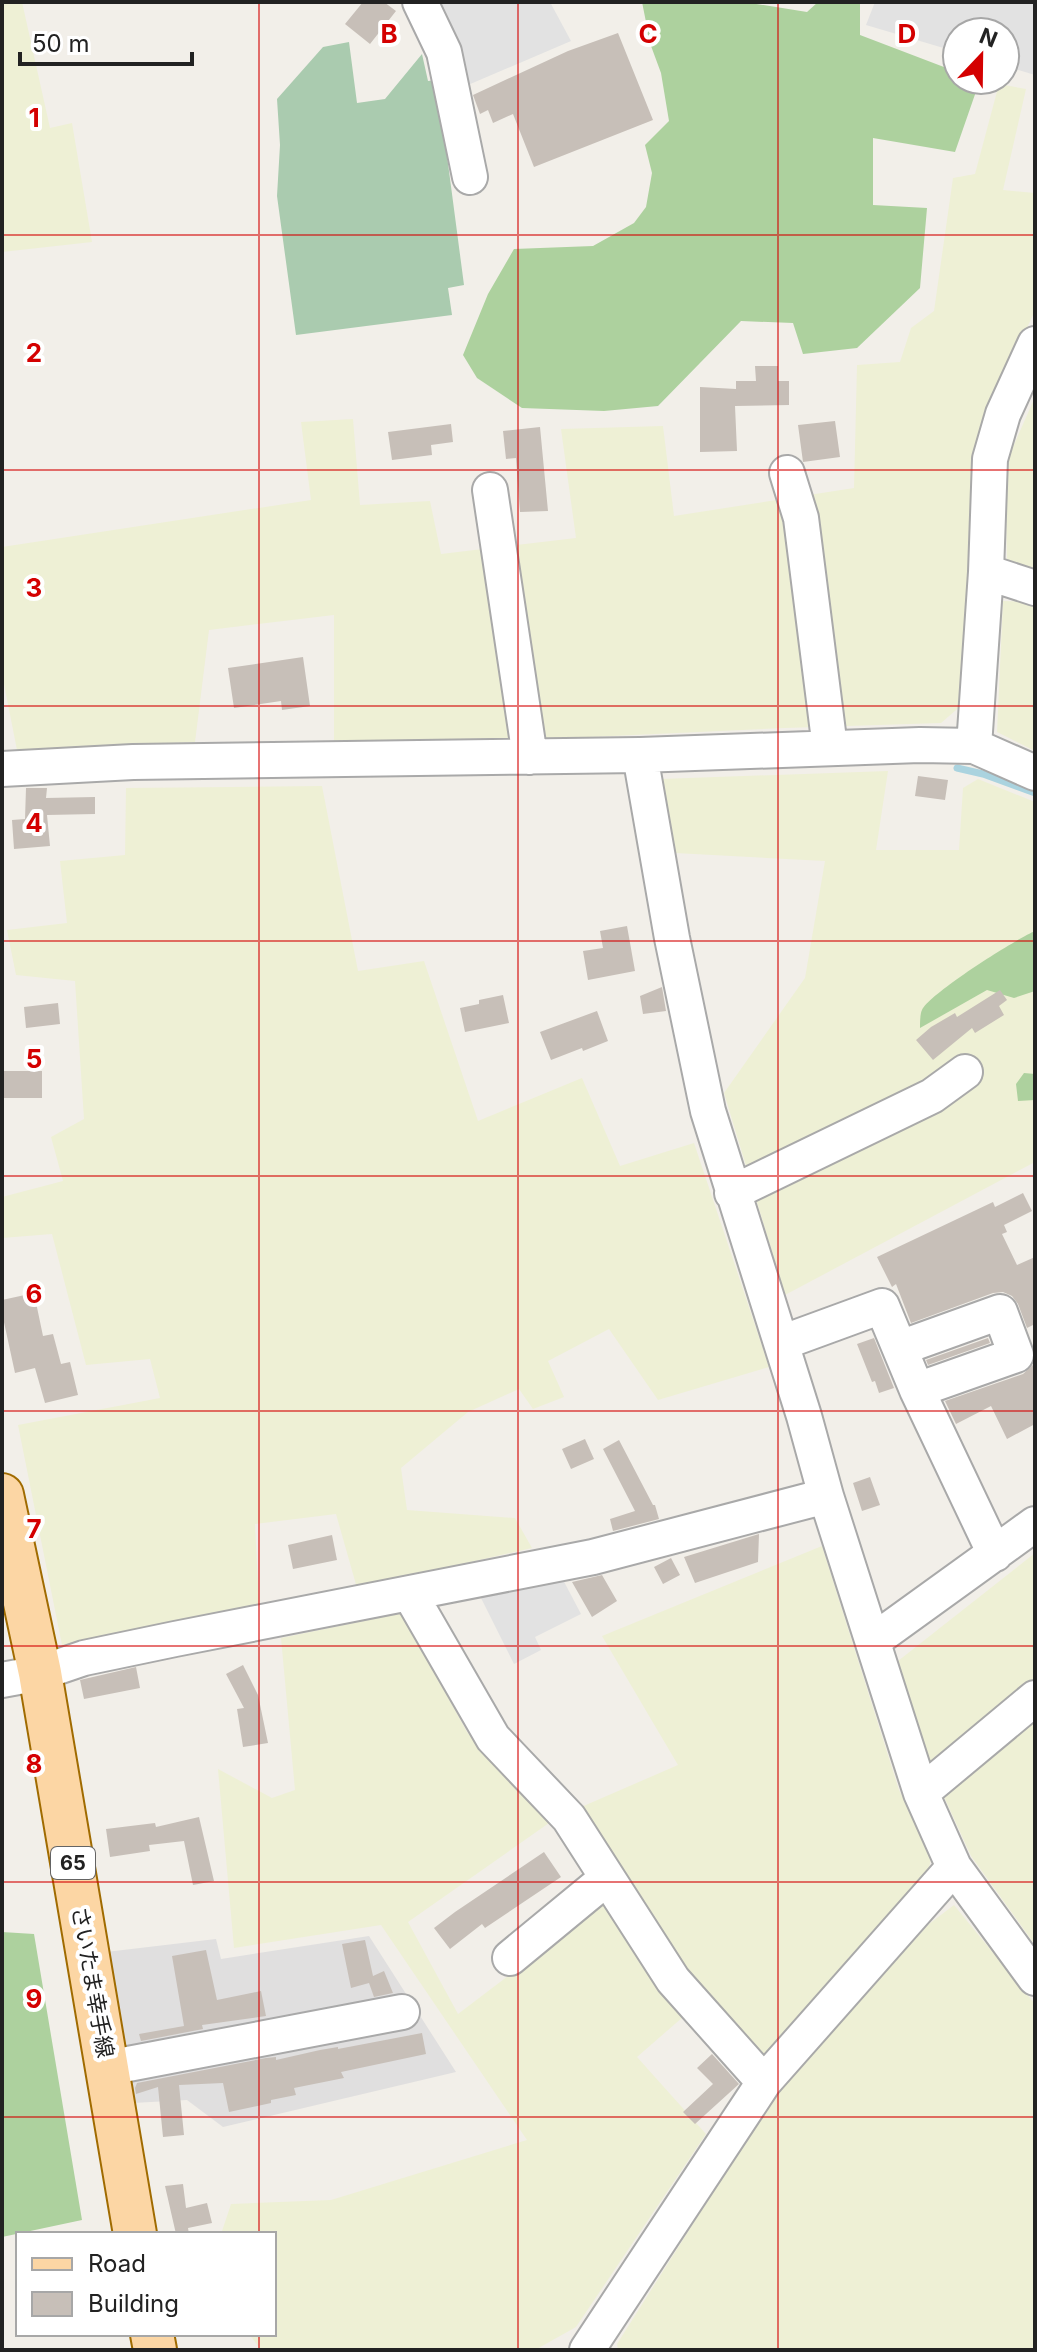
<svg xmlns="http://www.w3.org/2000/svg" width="1037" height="2352" viewBox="0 0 1037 2352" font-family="Inter,'Noto Sans JP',sans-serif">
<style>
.residential{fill:#e0dfdf}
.farmland{fill:#eef0d5}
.forest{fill:#add19e}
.cemetery{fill:#aacbaf}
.parking{fill:#e2e2e2}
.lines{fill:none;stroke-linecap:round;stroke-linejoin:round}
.stream{stroke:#aad3df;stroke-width:7}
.building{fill:#c7bfb8}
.minor-casing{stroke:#a9a9a9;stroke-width:38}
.major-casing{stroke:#a06b00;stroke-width:46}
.minor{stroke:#fff;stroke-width:34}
.major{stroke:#fcd6a4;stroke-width:42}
.grid{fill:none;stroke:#d40000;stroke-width:2;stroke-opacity:0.55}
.labels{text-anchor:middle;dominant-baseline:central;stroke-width:8;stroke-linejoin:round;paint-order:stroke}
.shield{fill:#fff;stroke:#646464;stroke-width:2}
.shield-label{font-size:20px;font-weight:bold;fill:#222}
.street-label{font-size:22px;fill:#222;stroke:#fff}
.grid-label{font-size:26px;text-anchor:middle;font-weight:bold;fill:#d40000;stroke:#fff;stroke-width:8;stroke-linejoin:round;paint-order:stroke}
</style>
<rect width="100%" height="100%" fill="#f2efe9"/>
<path class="residential" d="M 369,1936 L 456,2072 L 223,2127 L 187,2100 L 133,2103 L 106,1952 L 216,1939 L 221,1959 Z"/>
<path class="farmland" d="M 2,2 L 22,2 L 50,128 L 72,123 L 92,242 L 2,252 Z
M 999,84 L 1026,89 L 1003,190 L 1035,193 L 1035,311 L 982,422 L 974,466 L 963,704 L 941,723 L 785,728 L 505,741 L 334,743 L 334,615 L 209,630 L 195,742 L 17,750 L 2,674 L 2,547 L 311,500 L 301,422 L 353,419 L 360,505 L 430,501 L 441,554 L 576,538 L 561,429 L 663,426 L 674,516 L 854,488 L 857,365 L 900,362 L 911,328 L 934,311 L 953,178 L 975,174 Z
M 1035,397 L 1035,570 L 1007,560 L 1005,465 Z
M 1003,601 L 1035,602 L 1035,751 L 997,732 Z
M 888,771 L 876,850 L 959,850 L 963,788 L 978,779 L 1035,802 L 1035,1162 L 785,1295 L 724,1093 L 805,978 L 825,861 L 675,853 L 661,779 Z
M 322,786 L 358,971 L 424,961 L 478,1121 L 582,1078 L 620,1166 L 694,1143 L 769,1367 L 658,1400 L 609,1329 L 548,1361 L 564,1397 L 533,1409 L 519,1389 L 468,1412 L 401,1468 L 407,1510 L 515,1518 L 532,1548 L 357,1588 L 336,1514 L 255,1524 L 259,1605 L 62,1645 L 18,1425 L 160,1398 L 150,1359 L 86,1365 L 52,1234 L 2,1238 L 2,1197 L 63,1181 L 51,1137 L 84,1119 L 75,981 L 16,975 L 7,930 L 67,923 L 60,861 L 125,855 L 126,788 Z
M 822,1546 L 899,1790 L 932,1854 L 927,1877 L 772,2052 L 757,2054 L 649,1921 L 629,1880 L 579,1808 L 678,1765 L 602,1636 Z
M 1035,1553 L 1035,1945 L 971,1856 L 924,1753 L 898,1661 Z
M 402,1613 L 467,1732 L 549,1823 L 408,1922 L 458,2014 L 605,1902 L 683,2017 L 637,2057 L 706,2134 L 576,2327 L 535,2350 L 261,2350 L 249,2334 L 274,2334 L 274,2234 L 221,2234 L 231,2204 L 331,2200 L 527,2140 L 381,1925 L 234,1948 L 218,1769 L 272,1798 L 295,1790 L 281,1638 Z
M 954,1905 L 1035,2004 L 1035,2350 L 618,2350 L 617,2344 L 775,2094 L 929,1924 Z"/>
<path class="forest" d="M 642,2 L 744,2 L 807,12 L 818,2 L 860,2 L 860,35 L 957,72 L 957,80 L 980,80 L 955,152 L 873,138 L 873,205 L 927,208 L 920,288 L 857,348 L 803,354 L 793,323 L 741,321 L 658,406 L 604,411 L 522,408 L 477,378 L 463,355 L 488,294 L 514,249 L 593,246 L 634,223 L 646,207 L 652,173 L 645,145 L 669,121 L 661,73 L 644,27 L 646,22 Z
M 1035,931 L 1035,991 L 1014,998 L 987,990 L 920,1028 C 920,1023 920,1014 922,1010 C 930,993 1016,939 1035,931 Z
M 1024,1073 L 1035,1074 L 1035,1100 L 1018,1101 L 1016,1084 Z
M 2,1932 L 34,1934 L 82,2220 L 2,2237 Z"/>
<path class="cemetery" d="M 349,42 L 357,103 L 385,99 L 422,54 L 428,81 L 437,80 L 464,285 L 448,288 L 452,315 L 296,335 L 277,196 L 280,145 L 277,99 L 323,47 Z"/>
<path class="parking" d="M 427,2 L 550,2 L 571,41 L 461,88 Z
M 875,2 L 1035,2 L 1035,75 L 1005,66 L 1005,32 L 957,32 L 957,52 L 866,25 Z
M 560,1574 L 581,1614 L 535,1637 L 541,1650 L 514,1664 L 478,1592 Z"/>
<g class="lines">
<path class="stream" d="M 957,768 L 983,774 L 1035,793"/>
</g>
<path class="building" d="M 363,2 L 384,2 L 396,11 L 370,44 L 345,24 Z
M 618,33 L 653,120 L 534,167 L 513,114 L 493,123 L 488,110 L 480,114 L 473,95 L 568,51 Z
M 755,366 L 778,366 L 778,381 L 789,381 L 789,405 L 735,406 L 737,451 L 700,452 L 700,387 L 736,389 L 736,381 L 756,381 Z
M 835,421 L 840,457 L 803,462 L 798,425 Z
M 451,424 L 453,442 L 431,445 L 432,455 L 392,460 L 388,432 Z
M 540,427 L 548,511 L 520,512 L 516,458 L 506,459 L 503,431 Z
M 303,657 L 310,706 L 282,710 L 281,701 L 234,708 L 228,668 Z
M 918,776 L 948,780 L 945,800 L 915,796 Z
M 26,788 L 47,788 L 46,798 L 95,797 L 95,814 L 47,815 L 50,846 L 14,849 L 12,820 L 25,819 Z
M 627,926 L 635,971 L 588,980 L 583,951 L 603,948 L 600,931 Z
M 662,987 L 666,1011 L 643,1014 L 640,996 Z
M 1000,990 L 1007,1000 L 999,1006 L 1004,1015 L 975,1033 L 972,1028 L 933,1060 L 916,1040 L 931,1027 L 955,1013 L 957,1017 Z
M 503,995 L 509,1023 L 465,1032 L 460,1008 L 479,1004 L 479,1000 Z
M 58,1003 L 60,1024 L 26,1028 L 24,1007 Z
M 597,1011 L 608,1041 L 583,1051 L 582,1048 L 551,1060 L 540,1032 Z
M 2,1071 L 42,1071 L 42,1098 L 2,1098 Z
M 1023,1193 L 1032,1211 L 1004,1225 L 1007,1232 L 1002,1234 L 1017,1265 L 1035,1257 L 1035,1324 L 1027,1328 L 1018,1304 L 1012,1296 L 1003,1292 L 993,1293 L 911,1323 L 896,1284 L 892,1287 L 877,1257 L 993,1202 L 995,1207 Z
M 34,1293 L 43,1336 L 53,1334 L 61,1364 L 70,1362 L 78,1395 L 45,1403 L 35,1368 L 15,1373 L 2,1313 L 2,1300 Z
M 874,1338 L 894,1388 L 879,1393 L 875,1381 L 872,1382 L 857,1344 Z
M 988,1338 L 990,1343 L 928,1365 L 926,1360 Z
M 1035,1363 L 1035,1424 L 1007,1439 L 991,1406 L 956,1424 L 945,1401 L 1023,1374 Z
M 585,1439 L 594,1459 L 571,1469 L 562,1449 Z
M 619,1440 L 653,1505 L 655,1505 L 659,1519 L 613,1531 L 610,1519 L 635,1511 L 603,1449 Z
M 870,1477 L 880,1505 L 862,1511 L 853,1483 Z
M 759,1534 L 758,1562 L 695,1583 L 684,1557 Z
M 332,1535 L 337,1560 L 293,1569 L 288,1545 Z
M 671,1558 L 680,1575 L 663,1584 L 654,1567 Z
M 602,1575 L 617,1601 L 592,1617 L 572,1582 Z
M 243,1665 L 258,1695 L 268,1743 L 243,1747 L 237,1709 L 244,1708 L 226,1674 Z
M 136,1667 L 140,1688 L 84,1699 L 80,1680 Z
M 199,1817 L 214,1881 L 193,1885 L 184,1841 L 149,1845 L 150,1851 L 110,1857 L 106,1829 L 155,1823 L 156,1827 Z
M 544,1852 L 561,1877 L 485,1928 L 482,1924 L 450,1949 L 434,1928 L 455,1912 Z
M 365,1940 L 373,1976 L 384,1971 L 393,1993 L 374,1997 L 369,1983 L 351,1988 L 342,1944 Z
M 206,1950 L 217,2000 L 261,1991 L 266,2016 L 202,2025 L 203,2029 L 141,2041 L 139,2034 L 184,2026 L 172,1956 Z
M 422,2033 L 426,2054 L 341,2072 L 344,2078 L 294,2088 L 296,2095 L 271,2100 L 271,2103 L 229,2112 L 223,2083 L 179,2085 L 184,2135 L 163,2137 L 158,2087 L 136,2094 L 135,2088 L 137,2083 L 266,2058 L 276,2057 L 276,2060 L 320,2050 L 338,2047 L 338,2049 Z
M 712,2054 L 739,2084 L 695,2124 L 683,2112 L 713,2084 L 697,2068 Z
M 183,2184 L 186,2208 L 207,2203 L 212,2223 L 188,2228 L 189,2234 L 176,2234 L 165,2186 Z"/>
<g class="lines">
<defs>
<path id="minor" d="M 420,2 L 444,52 L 470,177
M 787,473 L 801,518 L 830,748
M 490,490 L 530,757
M 986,572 L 1035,588
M 974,746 L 986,572 L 990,459 L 1003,414 L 1035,344
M 640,755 L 672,938 L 708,1111 L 804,1416 L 826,1496 L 921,1793 L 954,1867 L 1035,1978
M 2,769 L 133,762 L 640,755 L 920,745 L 974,746 L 1035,773
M 732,1193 L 932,1096 L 965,1072
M 781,1343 L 882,1306 L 917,1390 L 995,1554
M 900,1348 L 1000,1312 L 1016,1355 L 917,1390
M 410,1594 L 493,1738 L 569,1818 L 673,1980 L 764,2082
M 873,1641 L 1035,1524
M 2,1680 L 40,1673 L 84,1658 L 175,1639 L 593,1557 L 826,1496
M 921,1793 L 1035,1698
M 510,1958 L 607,1878
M 107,2068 L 402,2012
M 587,2350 L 764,2082 L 954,1867"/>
<path id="major" d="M 2,1495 L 40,1673 L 135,2234
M 152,2334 L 155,2350"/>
</defs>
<use href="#minor" class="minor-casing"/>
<use href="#major" class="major-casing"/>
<use href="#minor" class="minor"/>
<use href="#major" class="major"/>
</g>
<path class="grid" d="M 259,2 L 259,2234M 518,2 L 518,2350M 778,2 L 778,2350M 2,235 L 1035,235M 2,470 L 1035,470M 2,706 L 1035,706M 2,941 L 1035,941M 2,1176 L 1035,1176M 2,1411 L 1035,1411M 2,1646 L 1035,1646M 2,1882 L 1035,1882M 2,2117 L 1035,2117M 259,2334 L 259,2350"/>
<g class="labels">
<rect class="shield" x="51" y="1847" width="44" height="32" rx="6"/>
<g class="shield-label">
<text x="73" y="1863">65</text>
</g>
<g class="street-label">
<text transform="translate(93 1982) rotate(80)">さいたま幸手線</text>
</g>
</g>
<g class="grid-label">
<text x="389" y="43">B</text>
<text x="648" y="43">C</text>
<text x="907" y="43">D</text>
<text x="34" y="127">1</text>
<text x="34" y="362">2</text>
<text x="34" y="597">3</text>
<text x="34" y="832">4</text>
<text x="34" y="1068">5</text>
<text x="34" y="1303">6</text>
<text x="34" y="1538">7</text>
<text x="34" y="1773">8</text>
<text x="34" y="2008">9</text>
</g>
<rect width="1037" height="2352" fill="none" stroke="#222222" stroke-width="8"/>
<rect x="16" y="2232" width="260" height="104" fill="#ffffff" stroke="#a7a7a7" stroke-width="2"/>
<rect x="32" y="2258" width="40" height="12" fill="#fcd6a4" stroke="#a7a7a7" stroke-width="2"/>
<text x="88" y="2272" font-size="24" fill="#222222">Road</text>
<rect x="32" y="2292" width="40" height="24" fill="#c7bfb8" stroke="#a7a7a7" stroke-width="2"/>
<text x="88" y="2312" font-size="24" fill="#222222">Building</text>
<g transform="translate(981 56) rotate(22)"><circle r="38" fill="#ffffff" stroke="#a7a7a7" stroke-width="2"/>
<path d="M0-6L14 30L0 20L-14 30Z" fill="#d40000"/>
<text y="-12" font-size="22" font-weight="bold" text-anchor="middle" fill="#222222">N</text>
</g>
<path d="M20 52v12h172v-12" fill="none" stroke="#222222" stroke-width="4"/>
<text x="32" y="52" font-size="24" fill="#222222" stroke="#ffffff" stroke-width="6" paint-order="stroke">50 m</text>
</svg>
